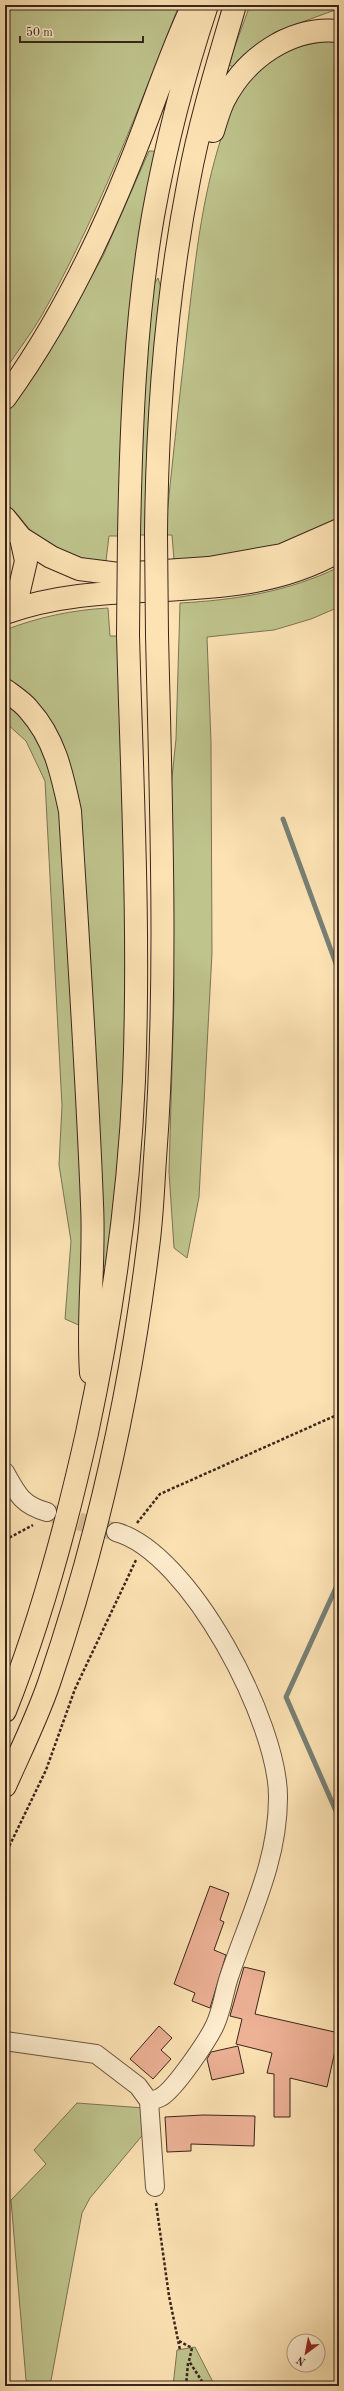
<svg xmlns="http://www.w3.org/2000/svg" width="344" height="2391" viewBox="0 0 344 2391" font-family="'Old Standard TT',serif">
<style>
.green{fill:#bfc48d;stroke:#7c7454}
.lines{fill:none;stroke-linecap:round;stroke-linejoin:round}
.stream{stroke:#778076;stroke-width:5}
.building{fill:#edb196;stroke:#3a251c}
.minor-tunnel{stroke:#d6bd96;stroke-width:18;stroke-dasharray:18 9;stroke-linecap:butt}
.minor-casing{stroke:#6b5442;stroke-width:20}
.highway-casing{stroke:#3a251c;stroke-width:24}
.path{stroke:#3a251c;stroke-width:2.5;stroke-dasharray:3 2;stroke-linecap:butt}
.minor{stroke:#feedce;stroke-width:18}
.highway{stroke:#fde3b4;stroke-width:22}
.highway-bridge-casing{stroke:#3a251c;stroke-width:24;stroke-linecap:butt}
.highway-bridge{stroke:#fde3b4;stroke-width:22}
</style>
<rect width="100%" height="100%" fill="#fde3b4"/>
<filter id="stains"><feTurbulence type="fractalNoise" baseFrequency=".005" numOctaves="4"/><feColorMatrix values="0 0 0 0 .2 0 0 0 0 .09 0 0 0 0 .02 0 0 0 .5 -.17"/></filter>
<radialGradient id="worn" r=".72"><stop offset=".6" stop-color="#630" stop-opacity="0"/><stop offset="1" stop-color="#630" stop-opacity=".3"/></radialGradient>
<path class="green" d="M 5,5 L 179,5 C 138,110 98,216 42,315 C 31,334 17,352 5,370 Z
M 250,5 L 339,5 L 335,10 L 275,32 L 255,47 L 234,67 L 228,65 Z
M 335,40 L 339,41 L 339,523 L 274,549 L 213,560 L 174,560 L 172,535 L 165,535 C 172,464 180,393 188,322 C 196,254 203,188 226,124 C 232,109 236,92 247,80 C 274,52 297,45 335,40 Z
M 149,151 L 153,151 L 156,153 L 118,536 L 109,536 L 106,561 C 81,559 56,554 37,537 C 25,526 18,512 5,503 L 5,414 L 46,357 L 103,256 Z
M 158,278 L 161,288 L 148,535 L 137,535 L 140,434 L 152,287 Z
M 339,567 L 339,607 L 311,619 L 274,630 L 207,637 L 211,742 L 212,953 L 199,1197 L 187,1258 L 174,1248 L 169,1172 L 174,1000 L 171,787 L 176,739 L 180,603 C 235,600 288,592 339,567 Z
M 108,608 L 110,636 L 119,636 L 127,1004 L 120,1155 L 108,1266 L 103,1266 L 75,802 L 5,683 L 5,630 C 39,617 72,610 108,608 Z
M 5,702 L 35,732 L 55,773 L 63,818 L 82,1203 L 81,1326 L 65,1319 L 71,1241 L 59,1165 L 62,1106 L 45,781 L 26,741 L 5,722 Z
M 77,2103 L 144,2108 L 146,2131 L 90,2198 L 82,2213 L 50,2386 L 33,2386 L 26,2380 L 11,2200 L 46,2164 L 34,2150 Z
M 195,2347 L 215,2386 L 173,2386 L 177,2350 Z"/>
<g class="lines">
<path class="stream" d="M 283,819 L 339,972
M 339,1581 L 286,1697 L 339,1818"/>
</g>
<path class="building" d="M 210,1886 L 229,1893 L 220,1920 L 224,1922 L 214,1950 L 226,1955 L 210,2008 L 192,2001 L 195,1993 L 174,1984 Z
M 244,1967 L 265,1972 L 255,2014 L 339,2033 L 327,2087 L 290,2078 L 290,2117 L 274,2117 L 274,2074 L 267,2073 L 272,2053 L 236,2044 L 242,2019 L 230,2016 Z
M 159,2026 L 172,2038 L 161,2050 L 171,2059 L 153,2079 L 130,2059 Z
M 238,2046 L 244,2073 L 212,2080 L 207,2059 L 211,2052 Z
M 203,2115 L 255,2116 L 254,2146 L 191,2144 L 191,2151 L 167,2152 L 165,2117 Z"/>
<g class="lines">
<path class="minor-tunnel" d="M 53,1514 L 116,1532"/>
<defs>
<path id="minor" d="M 5,1472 C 17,1494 22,1505 47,1512
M 116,1532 C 190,1552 279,1724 278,1798 C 278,1862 249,1917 229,1977 C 224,1992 222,2010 215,2025 C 208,2040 175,2089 161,2097 C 158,2099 153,2100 149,2101
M 5,2041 L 96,2054 L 138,2086 L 149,2101 L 155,2187"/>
<path id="highway" d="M 213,131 C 216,121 219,111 223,102 C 244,59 290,26 339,31
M 5,398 C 57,326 96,248 129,166 C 151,113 168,57 193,5
M 5,518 L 21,538 L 51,557 L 79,569 L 119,574 L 209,568 L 282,555 L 339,530
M 129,535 C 131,429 135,321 153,216 C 166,144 184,74 207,5
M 156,535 C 157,416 166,297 189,180 C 200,121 218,63 235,5
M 9,611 L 19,591 L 26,561 L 21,538
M 5,613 C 114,573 235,611 339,551
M 5,690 C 13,696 23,702 29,710 C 55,739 62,774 70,811 C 78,942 87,1073 92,1204 C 95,1260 87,1317 91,1373
M 5,1711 C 41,1621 66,1527 87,1433 C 112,1316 129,1199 134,1080 C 140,932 132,783 128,635
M 5,1786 C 20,1752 37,1718 49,1683 C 97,1542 130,1395 148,1247 C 152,1218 153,1188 155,1159 C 168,984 161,810 157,635"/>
</defs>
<use href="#minor" class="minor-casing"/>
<use href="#highway" class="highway-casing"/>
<path class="path" d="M 137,1523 L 160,1494 L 339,1414
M 5,1540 L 33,1525
M 5,1855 L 46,1770 L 75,1689 L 136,1560
M 156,2203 L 169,2296 L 180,2350
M 179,2341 L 192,2348 L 189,2361 L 205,2386
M 186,2386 L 188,2363"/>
<use href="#minor" class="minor"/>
<use href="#highway" class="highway"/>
<defs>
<path id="highway-bridge" d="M 156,535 L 157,635
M 128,635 L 129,535"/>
</defs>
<use href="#highway-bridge" class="highway-bridge-casing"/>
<use href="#highway-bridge" class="highway-bridge"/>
</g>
<rect width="344" height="2391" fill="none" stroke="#fde3b4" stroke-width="20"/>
<rect x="6" y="6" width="332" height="2379" fill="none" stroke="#3a251c" stroke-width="2"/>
<rect x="10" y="10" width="324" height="2371" fill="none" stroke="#3a251c"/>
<g transform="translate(306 2353) rotate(212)"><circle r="19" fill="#feedce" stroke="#b09d87"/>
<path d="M0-3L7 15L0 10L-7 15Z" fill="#8f2418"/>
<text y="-6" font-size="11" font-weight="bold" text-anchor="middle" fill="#3a251c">N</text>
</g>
<path d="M20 36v6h123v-6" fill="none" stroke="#3a251c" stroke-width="2"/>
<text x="26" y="36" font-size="12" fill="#3a251c" stroke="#feedce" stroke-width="3" paint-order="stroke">50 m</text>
<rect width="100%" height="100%" filter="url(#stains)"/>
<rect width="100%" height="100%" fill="url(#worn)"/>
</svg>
